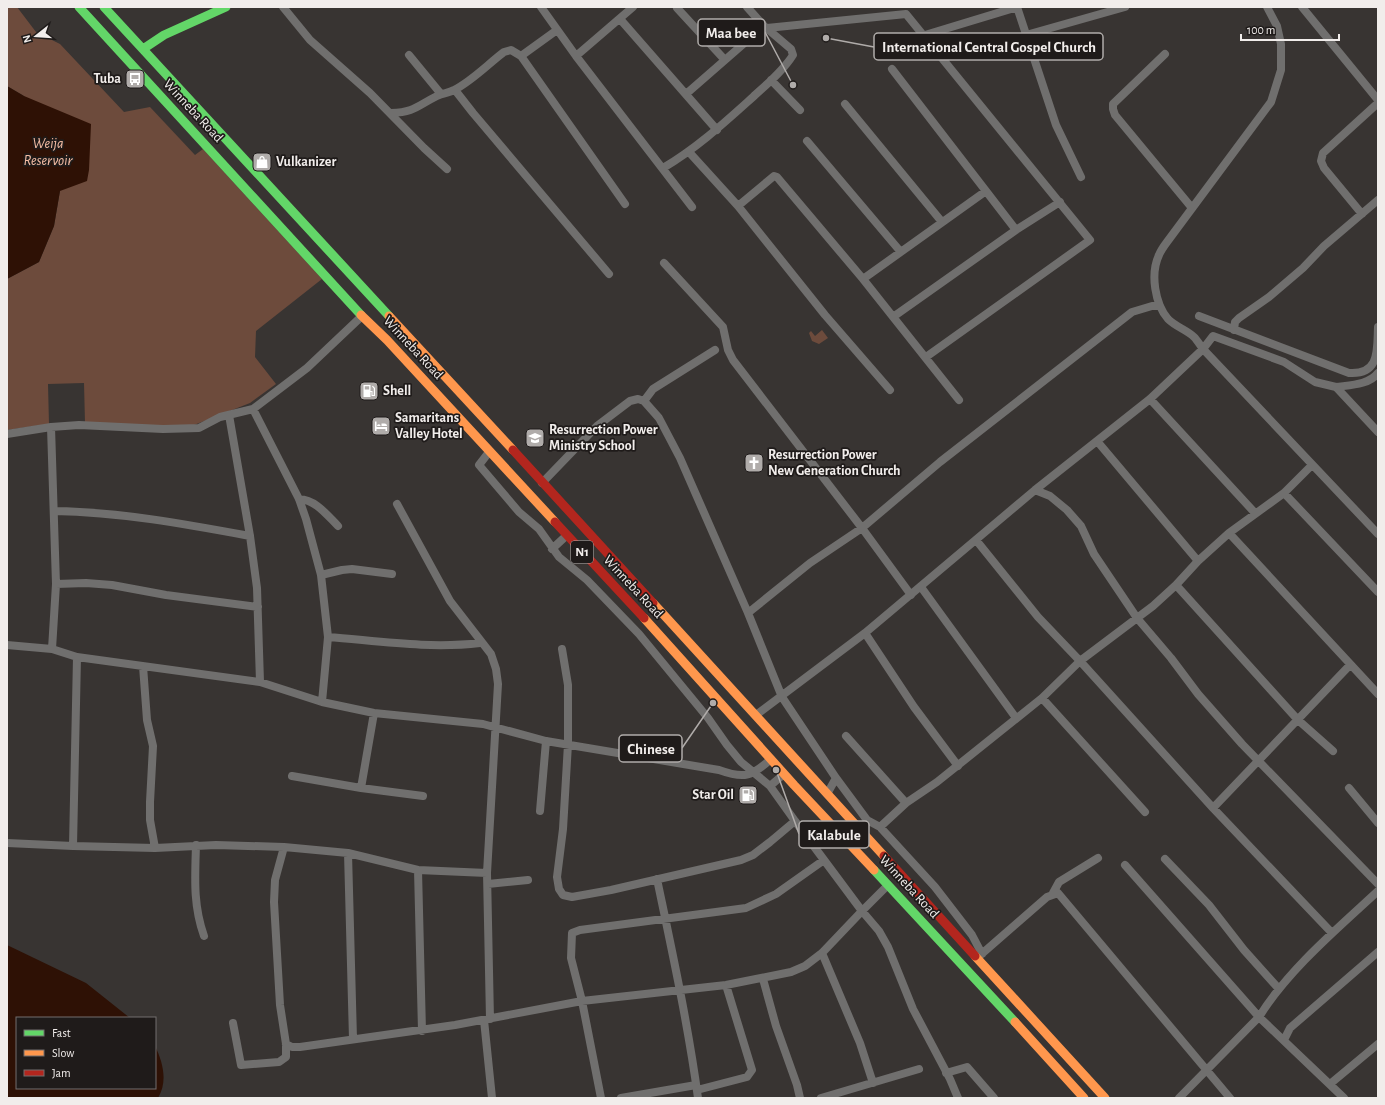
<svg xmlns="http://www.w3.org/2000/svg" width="1385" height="1105" viewBox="0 0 1385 1105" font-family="'Alegreya Sans',sans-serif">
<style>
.green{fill:#6d4b3c}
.water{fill:#2e1105}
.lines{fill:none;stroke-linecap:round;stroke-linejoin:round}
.street{stroke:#706f6e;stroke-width:8}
.fast{stroke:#63d668;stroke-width:9}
.slow{stroke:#ff974d;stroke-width:9}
.jam{stroke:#b3261e;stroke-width:9}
.labels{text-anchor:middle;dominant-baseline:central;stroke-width:3.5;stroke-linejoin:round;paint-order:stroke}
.shield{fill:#1f1b1a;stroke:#b2aeac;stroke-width:1}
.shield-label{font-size:13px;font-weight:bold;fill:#f1edeb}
.poi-label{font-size:14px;font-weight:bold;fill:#f1edeb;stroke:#1f1b1a;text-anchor:start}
.street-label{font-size:14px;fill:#f1edeb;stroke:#1f1b1a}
.water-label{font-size:15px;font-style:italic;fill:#f7bea5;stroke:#1f1b1a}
.leader{fill:none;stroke:#b0acaa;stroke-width:1.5}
.callout-dot{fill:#b0acaa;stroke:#1f1b1a;stroke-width:1.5}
.callout{fill:#1f1b1a;stroke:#b0acaa;stroke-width:1.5}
.callout-label{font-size:15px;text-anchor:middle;font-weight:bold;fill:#f1edeb}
</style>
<rect width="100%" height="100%" fill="#383432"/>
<path class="green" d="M 7,7 L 17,7 L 36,32 L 60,44 L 124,112 L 150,107 L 195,155 L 203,149 L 322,279 L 256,331 L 255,357 L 276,384 L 250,403 L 194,425 L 153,426 L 85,423 L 84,383 L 48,384 L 49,424 L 7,430 L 7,279 L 39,262 L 54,226 L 60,191 L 24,96 L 7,86 Z
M 822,330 L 828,338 L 819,344 L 812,341 L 809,333 L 811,331 L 815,336 Z"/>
<path class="water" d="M 7,86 L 24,96 L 91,124 L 89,170 L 87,181 L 60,191 L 54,226 L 39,262 L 7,279 Z
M 7,945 L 86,983 L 130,1018 L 17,1018 L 17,1088 L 155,1088 L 155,1046 C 163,1062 168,1082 158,1098 L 7,1098 Z"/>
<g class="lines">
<path class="street" d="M 283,7 L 310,40 L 370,93 L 424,148 L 447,169
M 541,7 L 576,56 L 692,207
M 1017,7 L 1056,125 L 1081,177
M 1267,7 L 1277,26 L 1281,44 L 1281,70 L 1271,102 L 1167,242 C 1164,246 1161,250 1159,255 C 1150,274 1155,304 1168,319 C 1176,327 1187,330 1194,337 C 1197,340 1200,345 1203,349 L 1378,534
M 1302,7 L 1378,100
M 677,8 L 724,59
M 620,19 L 717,130
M 767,28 L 906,14 L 1090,240 L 926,357
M 925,35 L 1017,7
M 1026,35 L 1125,7
M 1165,54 L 1113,104 L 1113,109 L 1115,115 L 1192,208
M 409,55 L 441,94
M 521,56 L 625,204
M 576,56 L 633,7
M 892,69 L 1016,230
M 771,80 L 800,110
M 455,90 L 473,113 L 609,274
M 686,94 L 764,26
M 845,104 L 942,222
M 391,113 C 415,112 417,106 437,96 C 443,93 449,93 454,90 C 472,81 488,64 504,52 L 511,50 L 521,56 L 557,30
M 807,141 L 900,251
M 689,152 L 738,206 L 825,315 L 890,390
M 663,168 C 697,148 724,123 753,97 C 767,84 783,71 793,55 L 791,49 L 764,26 L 747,7
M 738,206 L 774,176 L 777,177 L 863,279 L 959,400
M 1362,214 L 1324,168 L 1321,161 L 1323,153 L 1378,103
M 664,263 L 723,327 L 728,350 L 733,360 L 862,528 L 911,595
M 863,279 L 986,191
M 1199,316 L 1349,373 C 1380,375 1377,350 1378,327
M 893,317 L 1016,230 L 1060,202
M 1234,330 L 1235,322 L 1239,318 L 1269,297 L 1303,268 L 1324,246 L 1378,200
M 1336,387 C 1350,385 1369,385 1378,373
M 1150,399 L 1255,513
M 644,401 L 653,389 L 715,350
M 253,409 L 299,499 L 306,519 L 321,575 L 328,637 L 322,702
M 229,415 L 250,536 L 257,588 L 260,682
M 51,427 L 56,584
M 7,434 L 51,427 L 79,425 L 163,429 L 199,428 L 220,417 L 253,409 L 307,368 L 362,316
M 1097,441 L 1198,561
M 489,452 L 479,465 L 519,512 L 539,529 L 559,557 L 587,580 L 639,634 L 708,718 L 727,745 L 741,762 L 770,786
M 542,483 L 597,426 L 630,401 L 638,399 L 644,401 L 659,418 L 680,458 L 748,613 L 782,697 L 836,778
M 1035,490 L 1050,496 L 1067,510 L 1081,526 L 1094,554 L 1137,618 L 1171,658 L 1198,694 L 1242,744 L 1378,884
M 1284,493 L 1378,592
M 299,499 C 316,500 326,514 338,526
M 397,504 L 450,601 L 491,654 L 496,669 L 498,684 L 487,873 L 490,1019
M 54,511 C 120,512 185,524 250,536
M 1229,533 L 1378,694
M 976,540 L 1038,617 L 1080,661 L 1213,808 L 1332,933
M 552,549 L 566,536
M 321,575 L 342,570 L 352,569 L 392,574
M 1176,585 L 1298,720 L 1333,751
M 921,587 L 1016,718
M 748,613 L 810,563 L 862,528 L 940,462 L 1132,312 L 1152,306 L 1160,306
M 865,633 L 914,707 L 958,766
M 328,637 C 379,641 429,649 480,643
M 7,645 L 52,649 L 77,657 L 260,682 L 322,702 L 374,713 L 483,724 L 546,741 L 719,770 C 744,779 751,777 771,759
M 52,649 L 56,584 L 86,583 L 112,585 L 166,595 L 258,607
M 562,649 L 568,685 L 568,744 L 563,829 L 557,877 L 559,889 L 563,895 L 572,897 L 611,890 L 741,860 L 753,855 L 770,842 L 795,821 L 770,786 L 784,774
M 143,666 L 147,720 L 153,746 L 150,802 L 150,820 L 155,848
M 1042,698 L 1145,812
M 374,713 L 361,788 L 423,796
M 756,715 L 865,633 L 1035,490 L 1150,399 L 1203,349 L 1213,336 L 1284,362 L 1315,382 L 1336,387 L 1378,432
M 846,736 L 906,803
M 292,776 L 361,788
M 1349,788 L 1378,823
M 827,794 L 836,778 L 867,820 L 880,827 L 935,887 L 972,935 L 982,954
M 1213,808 L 1350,665
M 540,811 L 546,741
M 795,821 L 862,911 L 888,885
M 880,827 L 906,803 L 937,782 L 1042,698 L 1080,661 L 1153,606 L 1176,585 L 1198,561 L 1229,533 L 1284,493 L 1312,465
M 7,843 L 73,846 L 77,657
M 196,845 C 195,878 193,905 204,936
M 73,846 L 155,848 L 216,845 L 284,847 L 348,853 L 418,870 L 487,873
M 348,853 L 353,1039
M 1165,859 L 1209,905 L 1244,950 L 1279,989
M 1125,865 L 1259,1017 C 1288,970 1338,928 1378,891
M 418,870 L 422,1031
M 657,879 C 672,951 688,1024 698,1098
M 488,884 L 528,880
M 1053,893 L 1059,882 L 1098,858
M 822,953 L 860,1043 L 873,1083
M 977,958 L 1047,897 L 1058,893 L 1230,1098
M 763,979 L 776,1026 L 797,1085 L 800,1098
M 484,1020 L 492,1098
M 233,1023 L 241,1065 L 279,1062 L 286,1057 L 286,1044 L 280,1005 L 274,902 L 275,880 L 284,847
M 1284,1040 L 1290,1028 L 1378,952
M 286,1044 L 292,1047 L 300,1047 L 455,1025 L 582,1001 L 726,985 L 791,972 L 805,966 L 822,953 L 862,911 L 879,931 L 888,947 L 913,1009 L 950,1079 L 958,1098
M 946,1073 L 967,1067 L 994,1098
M 1330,1084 L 1378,1044
M 697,1090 L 747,1077 L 752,1070 L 726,985
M 601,1098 L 582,1001 L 571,958 L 572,933 L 580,930 L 746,908 L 776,894 L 824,860
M 621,1098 L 696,1085
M 821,1098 L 919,1069
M 1179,1098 L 1259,1017 L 1344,1098"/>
<path class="fast" d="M 79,7 L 361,315
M 104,7 L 389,316
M 143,49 L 164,35 L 226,7
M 874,870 L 1015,1022"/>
<path class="slow" d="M 361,315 L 387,340 L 555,522
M 389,316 L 513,450
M 653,603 L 884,856
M 644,618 L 794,785 L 874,870
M 975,956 L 1105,1098
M 1015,1022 L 1084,1098"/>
<path class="jam" d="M 513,450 L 653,603
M 555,522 L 644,618
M 884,856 L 975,956"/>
</g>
<defs>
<symbol id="bus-square" viewBox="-11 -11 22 22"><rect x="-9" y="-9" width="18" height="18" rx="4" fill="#b0acaa" stroke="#1f1b1a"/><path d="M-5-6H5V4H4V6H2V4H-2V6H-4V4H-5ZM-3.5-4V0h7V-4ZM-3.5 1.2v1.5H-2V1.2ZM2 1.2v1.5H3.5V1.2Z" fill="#fff"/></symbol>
<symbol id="shop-square" viewBox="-11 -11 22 22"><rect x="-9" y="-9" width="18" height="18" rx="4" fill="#b0acaa" stroke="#1f1b1a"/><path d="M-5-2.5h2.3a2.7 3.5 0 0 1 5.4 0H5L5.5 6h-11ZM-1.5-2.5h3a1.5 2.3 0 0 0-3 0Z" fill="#fff"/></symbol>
<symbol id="fuel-square" viewBox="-11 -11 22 22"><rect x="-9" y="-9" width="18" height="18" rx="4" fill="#b0acaa" stroke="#1f1b1a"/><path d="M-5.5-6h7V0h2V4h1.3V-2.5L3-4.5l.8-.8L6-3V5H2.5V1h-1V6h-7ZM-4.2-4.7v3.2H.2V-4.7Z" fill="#fff"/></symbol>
<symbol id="hotel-square" viewBox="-11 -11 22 22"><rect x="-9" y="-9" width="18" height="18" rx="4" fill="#b0acaa" stroke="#1f1b1a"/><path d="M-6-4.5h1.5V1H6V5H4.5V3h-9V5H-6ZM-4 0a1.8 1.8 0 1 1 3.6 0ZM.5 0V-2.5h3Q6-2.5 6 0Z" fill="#fff"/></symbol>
<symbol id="school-square" viewBox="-11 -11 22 22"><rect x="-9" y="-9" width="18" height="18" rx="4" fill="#b0acaa" stroke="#1f1b1a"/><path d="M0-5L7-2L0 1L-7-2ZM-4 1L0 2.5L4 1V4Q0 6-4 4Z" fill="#fff"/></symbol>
<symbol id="church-square" viewBox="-11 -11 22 22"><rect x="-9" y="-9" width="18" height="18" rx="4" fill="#b0acaa" stroke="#1f1b1a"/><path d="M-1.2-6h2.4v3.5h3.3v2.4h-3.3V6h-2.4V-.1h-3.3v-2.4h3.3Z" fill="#fff"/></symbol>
</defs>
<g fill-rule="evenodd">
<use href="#bus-square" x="124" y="68" width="22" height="22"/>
<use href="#shop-square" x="251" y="151" width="22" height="22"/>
<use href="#fuel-square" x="358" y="380" width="22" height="22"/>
<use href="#hotel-square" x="370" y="415" width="22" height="22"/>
<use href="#school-square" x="524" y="427" width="22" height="22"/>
<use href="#church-square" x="743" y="452" width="22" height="22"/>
<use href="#fuel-square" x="737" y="784" width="22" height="22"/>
</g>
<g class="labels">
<rect class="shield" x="571" y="541" width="22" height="22" rx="3"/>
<g class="shield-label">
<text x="582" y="552">N1</text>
</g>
<g class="poi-label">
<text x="121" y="79" text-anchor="end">Tuba</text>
<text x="276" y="162">Vulkanizer</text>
<text x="383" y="391">Shell</text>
<text x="395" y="418">Samaritans<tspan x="395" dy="16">Valley Hotel</tspan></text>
<text x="549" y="430">Resurrection Power<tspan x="549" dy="16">Ministry School</tspan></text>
<text x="768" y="455">Resurrection Power<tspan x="768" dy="16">New Generation Church</tspan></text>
<text x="734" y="795" text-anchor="end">Star Oil</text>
</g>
<g class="street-label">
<text transform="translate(193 111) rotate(47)">Winneba Road</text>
<text transform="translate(413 348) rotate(47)">Winneba Road</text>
<text transform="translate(633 587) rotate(47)">Winneba Road</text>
<text transform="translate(909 887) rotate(47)">Winneba Road</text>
</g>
<g class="water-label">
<text x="48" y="143">Weija<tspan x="48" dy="17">Reservoir</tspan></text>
</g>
</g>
<path class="leader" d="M793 85L765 32M826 38L874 47M713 703L682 748M776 770L799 834"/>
<g class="callout-dot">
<circle cx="793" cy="85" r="4"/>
<circle cx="826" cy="38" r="4"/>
<circle cx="713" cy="703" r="4"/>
<circle cx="776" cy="770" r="4"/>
</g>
<g class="callout">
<rect x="698" y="19" width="67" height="27" rx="4"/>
<rect x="874" y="33" width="229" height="27" rx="4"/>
<rect x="619" y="735" width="63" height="27" rx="4"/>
<rect x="799" y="821" width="70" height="27" rx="4"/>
</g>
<g class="callout-label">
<text x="731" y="38">Maa bee</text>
<text x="989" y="52">International Central Gospel Church</text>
<text x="651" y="754">Chinese</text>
<text x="834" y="840">Kalabule</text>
</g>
<rect width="1385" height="1105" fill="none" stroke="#f1edeb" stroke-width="16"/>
<rect x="16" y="1017" width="140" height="72" fill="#1f1b1a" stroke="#736f6e"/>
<rect x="24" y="1030" width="20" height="6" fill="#63d668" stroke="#736f6e"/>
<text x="52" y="1037" font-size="12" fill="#f1edeb">Fast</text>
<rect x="24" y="1050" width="20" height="6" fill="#ff974d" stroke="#736f6e"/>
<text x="52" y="1057" font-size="12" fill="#f1edeb">Slow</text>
<rect x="24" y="1070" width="20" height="6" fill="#b3261e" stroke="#736f6e"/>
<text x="52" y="1077" font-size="12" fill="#f1edeb">Jam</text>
<g transform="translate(36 36) rotate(253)" stroke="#1f1b1a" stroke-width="3" paint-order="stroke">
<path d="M0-3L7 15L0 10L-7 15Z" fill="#f1edeb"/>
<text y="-6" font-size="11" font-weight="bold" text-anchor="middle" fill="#f1edeb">N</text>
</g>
<path d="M1241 34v6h98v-6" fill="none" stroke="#f1edeb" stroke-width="2"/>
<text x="1247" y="34" font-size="12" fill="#f1edeb" stroke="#1f1b1a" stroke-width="3" paint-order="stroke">100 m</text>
</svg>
